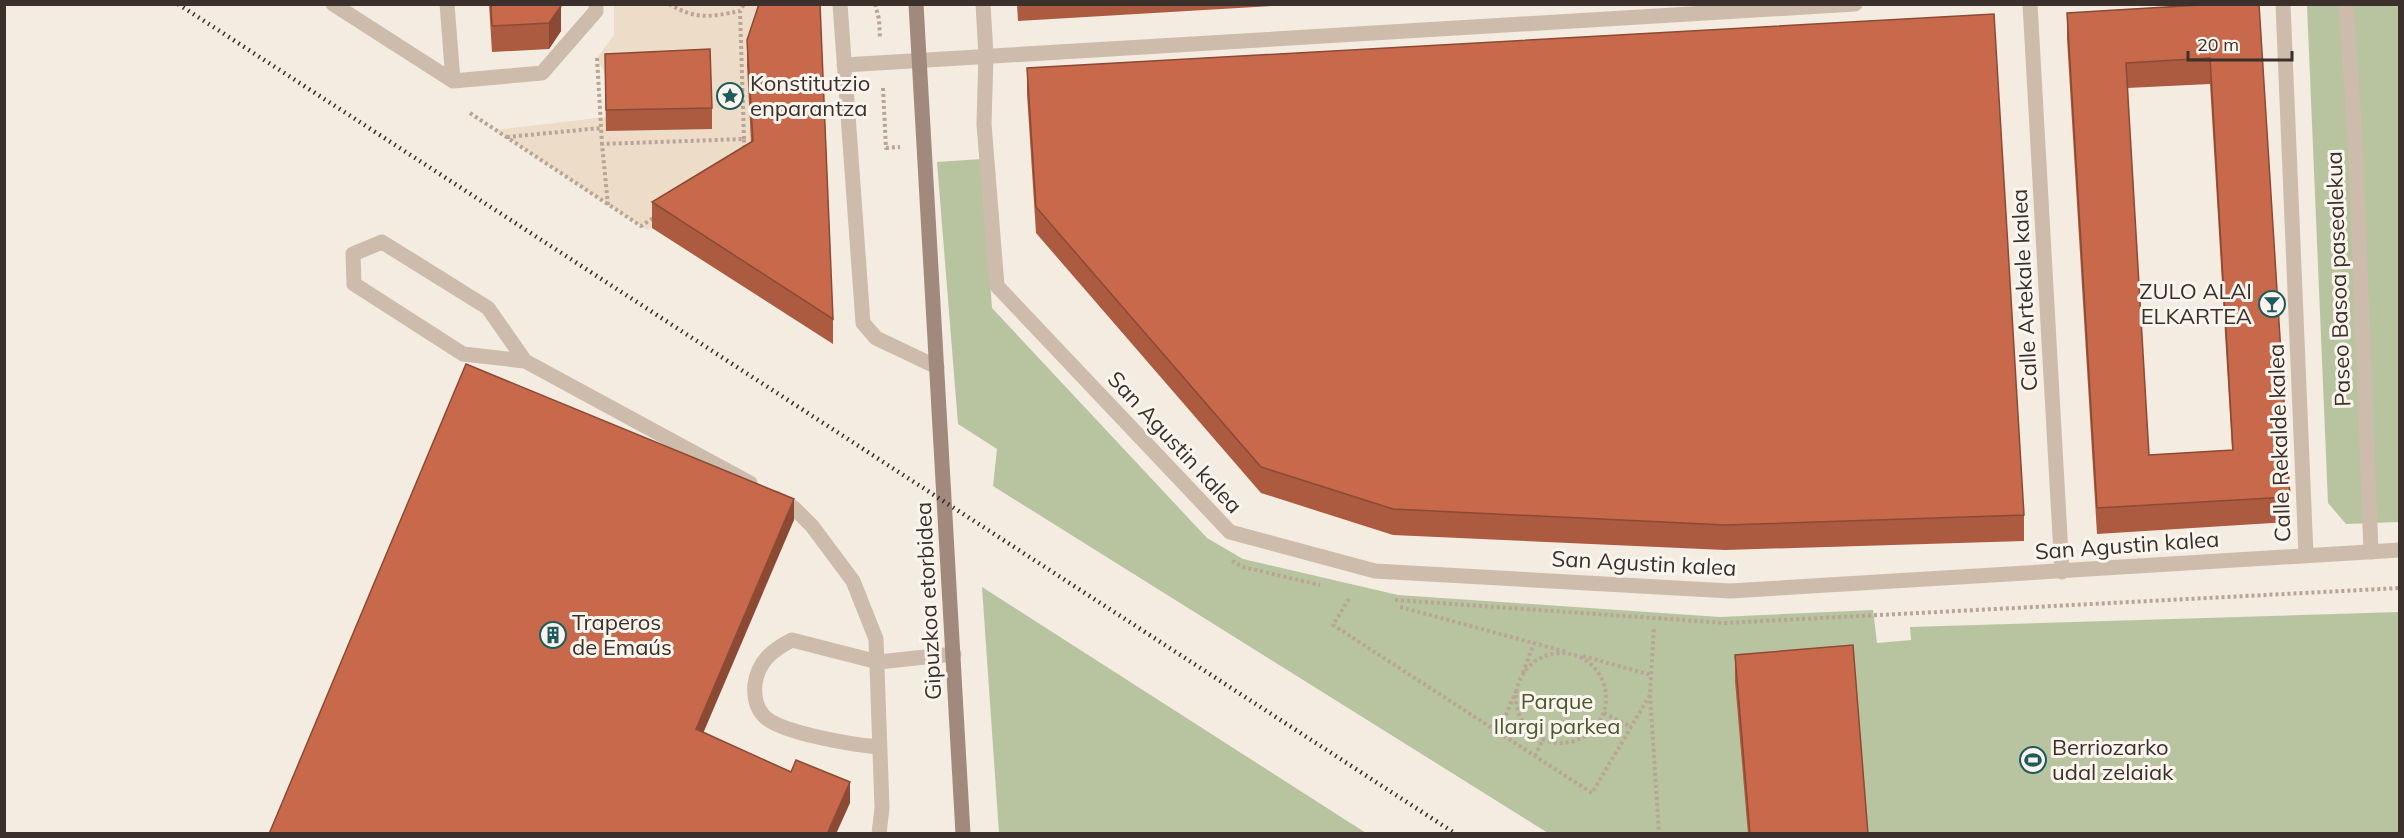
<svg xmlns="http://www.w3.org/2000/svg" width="2404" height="838" viewBox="0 0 2404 838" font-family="Mulish,sans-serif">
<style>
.green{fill:#b8c4a0}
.plaza{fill:#ecdcc8}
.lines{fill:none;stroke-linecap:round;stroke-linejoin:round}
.path{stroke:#b9a596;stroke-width:4;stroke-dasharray:3 3;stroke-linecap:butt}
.service{stroke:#cdbbac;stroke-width:15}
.pedestrian{stroke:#cdbbac;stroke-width:15}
.minor{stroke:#cdbbac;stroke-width:15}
.secondary{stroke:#a18a7d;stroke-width:15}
.rail{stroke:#3b302b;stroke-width:4.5;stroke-dasharray:1.5 4.5;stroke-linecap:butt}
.wall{fill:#ac5a40;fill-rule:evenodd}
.shaded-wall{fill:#8c4a34}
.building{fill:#c8694b;stroke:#8c4a34;stroke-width:1.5;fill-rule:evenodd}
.labels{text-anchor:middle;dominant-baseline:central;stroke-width:6;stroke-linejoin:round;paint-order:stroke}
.poi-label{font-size:22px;fill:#3b302b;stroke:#fbf5ee;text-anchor:start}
.street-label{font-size:22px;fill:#3b302b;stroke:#fbf5ee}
.park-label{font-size:22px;fill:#4a5a2e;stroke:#fbf5ee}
</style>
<rect width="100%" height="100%" fill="#f4ebe1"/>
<path class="green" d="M 2307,5 L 2399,5 L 2399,522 L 2346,524 L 2328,503 Z
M 981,159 L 992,308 L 1207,538 L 1243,559 L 1398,595 L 1720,617 L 1873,610 L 1877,643 L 1911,640 L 1910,627 L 2399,612 L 2399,833 L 1548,833 L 993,486 L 997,449 L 958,424 L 937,162 Z
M 982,587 L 1366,833 L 999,833 Z"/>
<path class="plaza" d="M 614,5 L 767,5 L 747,66 L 753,167 L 647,230 L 496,130 L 606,117 L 605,74 L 597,58 L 614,35 Z"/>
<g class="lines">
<path class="path" d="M 669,4 C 696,20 710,17 740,11
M 875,4 L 879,19 L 880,39
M 597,58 L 602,144
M 883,88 L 886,148 L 900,147
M 470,113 L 641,226 L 655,217
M 507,137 L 601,128
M 744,139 L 740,11 L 744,4
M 608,205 L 602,144 L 744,139 L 744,149
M 1232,561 L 1243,567 L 1320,585
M 1349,599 L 1333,625 L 1592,793 L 1650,695 L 1654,626
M 1395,600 L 1725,623 L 2400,588
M 1400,607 L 1567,652
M1516 698a45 45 0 1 1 90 0a45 45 0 1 1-90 0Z
M 1583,656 L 1651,675
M 1523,673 L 1534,643
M 1650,695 L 1659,834
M 1604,713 L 1631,727
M 1499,732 L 1516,691
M 1535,756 L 1543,739"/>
<path class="service" d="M 525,361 L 463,354 L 354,284 L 353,254 L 382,242 L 488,308 L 525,361 L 750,483
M 776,498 L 794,508 L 812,526 L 853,581 L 876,639 L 882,808 L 879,834
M 879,747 C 855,745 778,733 763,715 C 755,706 754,695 755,684 C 758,662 772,650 792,640 L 878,662 L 954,654"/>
<path class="pedestrian" d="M 2346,4 L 2355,137 L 2371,552"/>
<path class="minor" d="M 333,4 L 453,81 L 542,73 L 596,11 L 596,4
M 447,4 L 453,81
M 840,4 L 863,323 L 876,338 L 937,367
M 983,4 L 986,55 L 984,124 L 997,286 L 1230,532 L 1375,571 L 1730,591 L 2400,550
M 2030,4 L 2062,572
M 2283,4 L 2306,555
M 844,65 L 1855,4"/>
<path class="secondary" d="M 916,4 L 963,834"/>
<path class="rail" d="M 178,4 L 1456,834"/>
</g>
<path class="wall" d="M 489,4 L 561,4 L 561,31 L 549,49 L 492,52 Z
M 1017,4 L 1304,4 L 1018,21 Z
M 2216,4 L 2290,497 L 2290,522 L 2097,534 L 2067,39 L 2067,13 ZM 2210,84 L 2232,450 L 2149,455 L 2127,88 Z
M 747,40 L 833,319 L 833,344 L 652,228 L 652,202 L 751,142 L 747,66 Z
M 1027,68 L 2024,515 L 2024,541 L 1725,550 L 1393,535 L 1261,493 L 1036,233 L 1027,94 Z
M 605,74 L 712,108 L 712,129 L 606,131 Z
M 1735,655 L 1868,834 L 1748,834 L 1735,681 Z"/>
<path class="shaded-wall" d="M 561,6 L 561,31 L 549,49 L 549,23 Z
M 794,499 L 794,520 L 696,750 L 696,729 Z
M 850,782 L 850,803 L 836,834 L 827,834 Z"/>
<path class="building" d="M 491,4 L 561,4 L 561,6 L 549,23 L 492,26 Z
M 759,4 L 820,4 L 833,319 L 652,202 L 753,141 L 747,40 Z
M 2216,4 L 2259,4 L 2290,497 L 2097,508 L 2067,13 ZM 2210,58 L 2233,450 L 2149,455 L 2126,63 Z
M 1994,14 L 2024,515 L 1725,525 L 1393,509 L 1261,467 L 1036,207 L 1027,68 Z
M 710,49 L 712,108 L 606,110 L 605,54 Z
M 466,364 L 794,499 L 696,729 L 791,772 L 796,760 L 850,782 L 827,834 L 269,834 Z
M 1853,645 L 1868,834 L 1750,834 L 1735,655 Z"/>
<defs>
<symbol id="sight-ring" viewBox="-11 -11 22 22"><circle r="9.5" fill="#fbf5ee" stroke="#1f5a5e" stroke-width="1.5"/><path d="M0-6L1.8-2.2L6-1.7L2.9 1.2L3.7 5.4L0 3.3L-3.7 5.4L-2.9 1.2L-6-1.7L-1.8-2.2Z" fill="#1f5a5e"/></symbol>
<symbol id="bar-ring" viewBox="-11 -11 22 22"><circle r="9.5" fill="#fbf5ee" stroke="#1f5a5e" stroke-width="1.5"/><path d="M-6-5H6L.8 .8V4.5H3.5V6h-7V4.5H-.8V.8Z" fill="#1f5a5e"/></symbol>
<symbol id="building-ring" viewBox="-11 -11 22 22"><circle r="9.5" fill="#fbf5ee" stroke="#1f5a5e" stroke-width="1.5"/><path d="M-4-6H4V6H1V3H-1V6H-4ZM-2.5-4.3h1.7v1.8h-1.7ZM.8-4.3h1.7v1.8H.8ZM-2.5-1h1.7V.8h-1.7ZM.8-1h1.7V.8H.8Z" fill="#1f5a5e"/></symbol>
<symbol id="stadium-ring" viewBox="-11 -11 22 22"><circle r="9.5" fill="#fbf5ee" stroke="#1f5a5e" stroke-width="1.5"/><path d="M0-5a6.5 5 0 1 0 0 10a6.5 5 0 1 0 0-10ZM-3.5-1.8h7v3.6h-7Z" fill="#1f5a5e"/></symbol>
</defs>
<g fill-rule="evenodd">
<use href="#sight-ring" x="715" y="81" width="30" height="30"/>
<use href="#bar-ring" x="2257" y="289" width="30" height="30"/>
<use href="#building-ring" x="538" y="620" width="30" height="30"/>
<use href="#stadium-ring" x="2018" y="745" width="30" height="30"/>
</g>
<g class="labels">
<g class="poi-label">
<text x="750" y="83">Konstitutzio<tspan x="750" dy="25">enparantza</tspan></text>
<text x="2252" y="291" text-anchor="end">ZULO ALAI<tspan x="2252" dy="25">ELKARTEA</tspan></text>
<text x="572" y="622">Traperos<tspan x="572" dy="25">de Emaús</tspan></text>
<text x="2052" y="747">Berriozarko<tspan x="2052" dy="25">udal zelaiak</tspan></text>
</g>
<g class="street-label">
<text transform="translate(2338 279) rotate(-92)">Paseo Basoa pasealekua</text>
<text transform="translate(2024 290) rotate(-93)">Calle Artekale kalea</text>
<text transform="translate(1175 442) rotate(47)">San Agustin kalea</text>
<text transform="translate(2279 443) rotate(-92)">Calle Rekalde kalea</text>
<text transform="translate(2127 545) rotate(-4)">San Agustin kalea</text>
<text transform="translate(1644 563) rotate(3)">San Agustin kalea</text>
<text transform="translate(928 601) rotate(-93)">Gipuzkoa etorbidea</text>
</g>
<g class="park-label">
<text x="1557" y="701">Parque<tspan x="1557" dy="25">Ilargi parkea</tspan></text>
</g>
</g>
<rect width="2404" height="838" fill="none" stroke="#3b302b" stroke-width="12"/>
<path d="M2188 51v9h104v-9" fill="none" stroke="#3b302b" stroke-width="3"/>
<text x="2197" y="51" font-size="18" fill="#3b302b" stroke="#fbf5ee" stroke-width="4.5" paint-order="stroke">20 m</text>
</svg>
